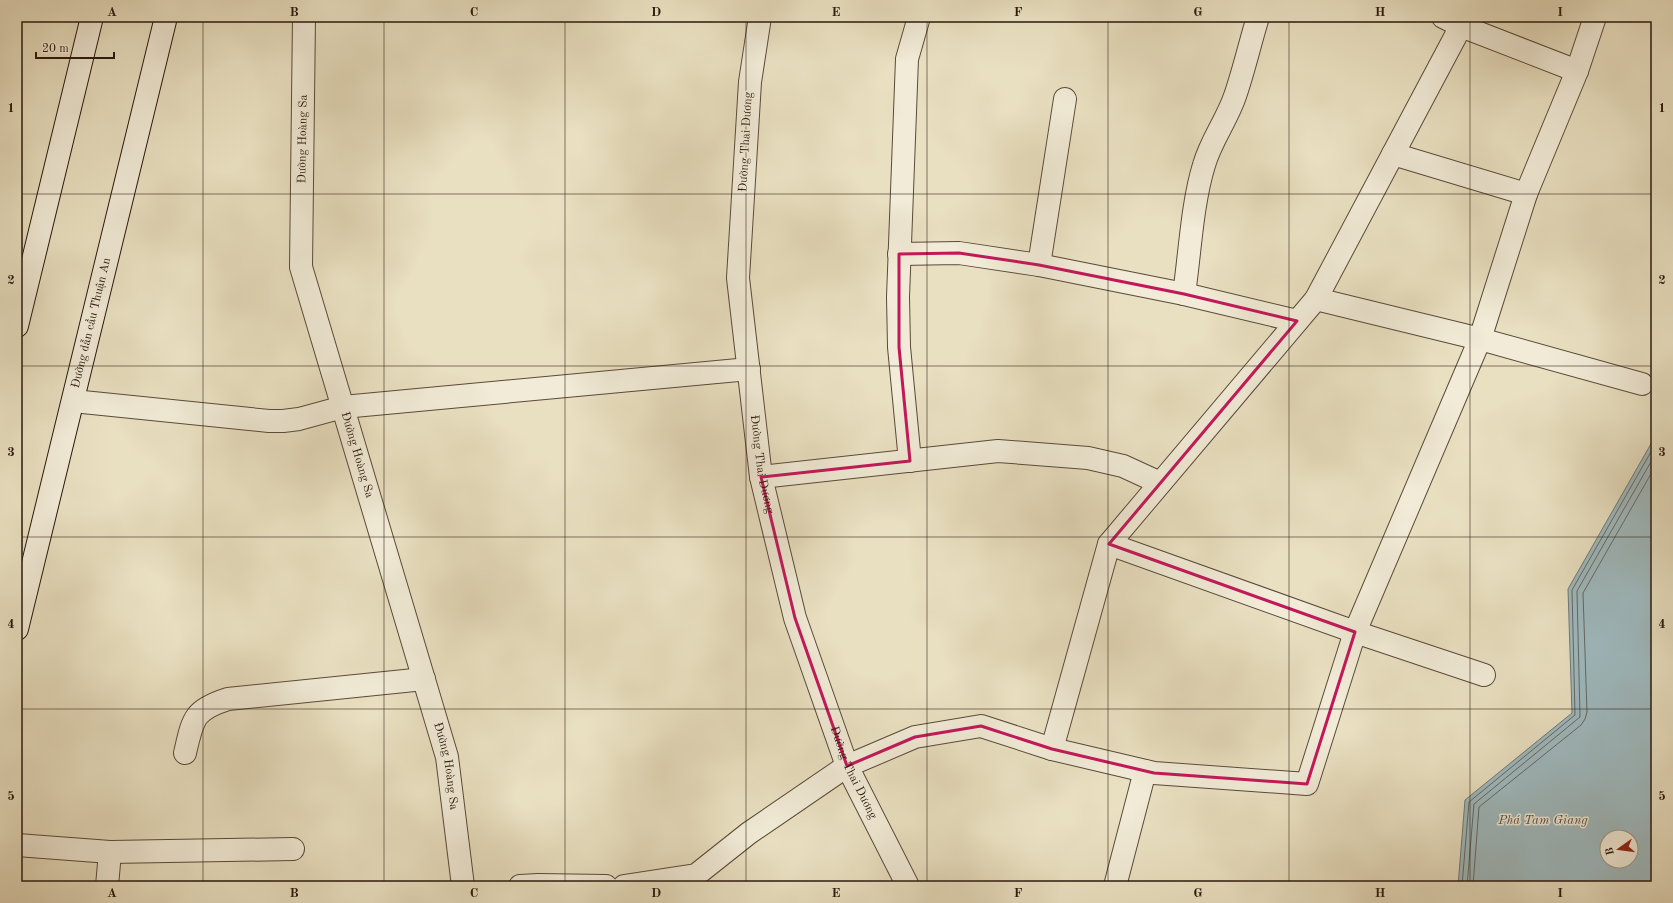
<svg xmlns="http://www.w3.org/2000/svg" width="1673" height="903" viewBox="0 0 1673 903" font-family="'Old Standard TT',serif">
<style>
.water{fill:#9fbabf;stroke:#707978;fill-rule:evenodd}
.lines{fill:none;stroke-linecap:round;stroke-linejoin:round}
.shore{stroke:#646966;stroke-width:1}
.street-casing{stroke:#5a4a3a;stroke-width:24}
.secondary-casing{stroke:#2a180d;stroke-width:24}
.street{stroke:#f1ebd7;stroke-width:22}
.secondary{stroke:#f1ebd7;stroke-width:22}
.marked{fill:none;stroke:#c2185b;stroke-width:3;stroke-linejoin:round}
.grid{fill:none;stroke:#2a180d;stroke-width:1;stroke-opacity:0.55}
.labels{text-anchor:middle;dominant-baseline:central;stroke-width:3;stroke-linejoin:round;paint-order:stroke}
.street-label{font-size:12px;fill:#2a180d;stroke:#f1ebd7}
.water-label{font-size:13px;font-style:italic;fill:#53514b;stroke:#f1ebd7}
.neatline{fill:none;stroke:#2a180d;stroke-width:1.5}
.grid-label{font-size:13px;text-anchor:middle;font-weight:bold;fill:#2a180d}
</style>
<rect width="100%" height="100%" fill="#e9e0c1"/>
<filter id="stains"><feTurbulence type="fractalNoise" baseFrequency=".005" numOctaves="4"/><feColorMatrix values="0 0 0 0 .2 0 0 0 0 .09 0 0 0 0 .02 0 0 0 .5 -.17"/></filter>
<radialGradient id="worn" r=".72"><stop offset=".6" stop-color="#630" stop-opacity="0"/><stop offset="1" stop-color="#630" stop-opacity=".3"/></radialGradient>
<path class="water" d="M 1656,435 L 1656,886 L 1458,886 L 1465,800 L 1572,713 L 1568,589 ZM 1607,837 L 1631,837 L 1631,861 L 1607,861 Z"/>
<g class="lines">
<path class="shore" d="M 1462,886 L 1469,802 L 1575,715 L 1572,590 L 1656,443
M 1467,886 L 1474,804 L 1580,717 L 1577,591 L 1656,453
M 1473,886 L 1479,807 L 1581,725 L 1585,719 L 1587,712 L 1583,593 L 1656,465"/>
<defs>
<g id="street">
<path id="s1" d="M 304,17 L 301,267 L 447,757 L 463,886"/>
<path id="s2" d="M 760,17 L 750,82 L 738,278 L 761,477 L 795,618 L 847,766 L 908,886"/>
<path d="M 1443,17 L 1461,26 L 1577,71"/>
<path d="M 1393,154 L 1526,194"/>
<path d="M 899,254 L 959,253 L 1039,265 L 1184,294 L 1297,321"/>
<path d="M 1039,265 L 1065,99"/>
<path d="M 1184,294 C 1190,253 1192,204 1204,165 C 1211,140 1227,120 1235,96 C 1244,70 1250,43 1258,17"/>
<path d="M 1316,299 L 1480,339 L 1642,384"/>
<path d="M 73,401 L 269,421 L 283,421 L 299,419 L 343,407 L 749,369"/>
<path d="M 910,461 L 899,347 L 898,297 L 907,59 L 919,17"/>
<path d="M 761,477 L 998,451 L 1088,458 L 1123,466 L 1160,483"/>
<path d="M 1109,544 L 1355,632 L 1484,675"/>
<path d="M 1052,749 L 1109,544 L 1316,299 L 1461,26"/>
<path d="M 185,753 C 193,719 193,710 228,699 L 424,679"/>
<path d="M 17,845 L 110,852 L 293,849"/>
<path d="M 107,886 L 110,852"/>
<path d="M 520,886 L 538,885 L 606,886"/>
<path d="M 624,886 L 696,875 L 749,833 L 847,766 L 915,737 L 981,726 L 1052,749 L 1154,773 L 1307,784 L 1355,632 L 1480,339 L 1526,194 L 1577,71 L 1595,17"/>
<path d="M 1115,886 L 1145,771"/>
</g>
<g id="secondary">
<path d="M 17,326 L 92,17"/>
<path id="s3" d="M 17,629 L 166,17"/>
</g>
</defs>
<use href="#street" class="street-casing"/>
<use href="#secondary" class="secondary-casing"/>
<use href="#street" class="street"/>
<use href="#secondary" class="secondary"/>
</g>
<path class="marked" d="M 959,253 L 1039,265 L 1184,294 L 1297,321 L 1109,544 L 1355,632 L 1307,784 L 1154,773 L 1052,749 L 981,726 L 915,737 L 847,766 L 795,618 L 761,477 L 910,461 L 899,347 L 899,254 Z"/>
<path class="grid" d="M 203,17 L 203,886M 384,17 L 384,886M 565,17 L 565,886M 746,17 L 746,886M 927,17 L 927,886M 1108,17 L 1108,886M 1289,17 L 1289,886M 1470,17 L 1470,886M 17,194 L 1656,194M 17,366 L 1656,366M 17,537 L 1656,537M 17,709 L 1656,709"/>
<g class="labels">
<g class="street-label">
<text transform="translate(303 139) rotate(-89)">Đường Hoàng Sa</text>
<text transform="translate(746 142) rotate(-87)">Đường Thai Dương</text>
<text stroke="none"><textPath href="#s3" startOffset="315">Đường dẫn cầu Thuận An</textPath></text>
<text stroke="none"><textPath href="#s1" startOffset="446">Đường Hoàng Sa</textPath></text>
<text stroke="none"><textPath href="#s2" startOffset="450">Đường Thai Dương</textPath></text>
<text stroke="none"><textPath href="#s1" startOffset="770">Đường Hoàng Sa</textPath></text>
<text stroke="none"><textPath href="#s2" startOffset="773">Đường Thai Dương</textPath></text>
</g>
<g class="water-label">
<text x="1543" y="820">Phá Tam Giang</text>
</g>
</g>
<rect width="1673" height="903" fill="none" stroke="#e9e0c1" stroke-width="44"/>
<g transform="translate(1619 849) rotate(256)"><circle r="19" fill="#f1ebd7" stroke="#a19786"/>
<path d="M0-3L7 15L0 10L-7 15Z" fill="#8f2418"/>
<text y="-6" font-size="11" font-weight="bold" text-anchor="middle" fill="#2a180d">B</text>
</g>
<path d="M36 52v6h78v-6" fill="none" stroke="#2a180d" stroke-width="2"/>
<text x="42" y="52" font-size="12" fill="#2a180d" stroke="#f1ebd7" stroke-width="3" paint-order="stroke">20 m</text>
<rect x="22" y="22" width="1629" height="859" class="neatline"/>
<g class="grid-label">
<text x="112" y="16">A</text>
<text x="294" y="16">B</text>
<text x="474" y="16">C</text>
<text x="656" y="16">D</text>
<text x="836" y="16">E</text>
<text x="1018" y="16">F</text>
<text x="1198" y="16">G</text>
<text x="1380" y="16">H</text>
<text x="1560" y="16">I</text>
<text x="11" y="112">1</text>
<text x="1662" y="112">1</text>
<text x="11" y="284">2</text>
<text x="1662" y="284">2</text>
<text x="11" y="456">3</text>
<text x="1662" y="456">3</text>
<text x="11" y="628">4</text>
<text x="1662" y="628">4</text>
<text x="11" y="800">5</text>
<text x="1662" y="800">5</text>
<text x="112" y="897">A</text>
<text x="294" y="897">B</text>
<text x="474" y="897">C</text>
<text x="656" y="897">D</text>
<text x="836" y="897">E</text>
<text x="1018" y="897">F</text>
<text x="1198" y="897">G</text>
<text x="1380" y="897">H</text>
<text x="1560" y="897">I</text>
</g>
<rect width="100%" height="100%" filter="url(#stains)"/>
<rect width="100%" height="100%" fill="url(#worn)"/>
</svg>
